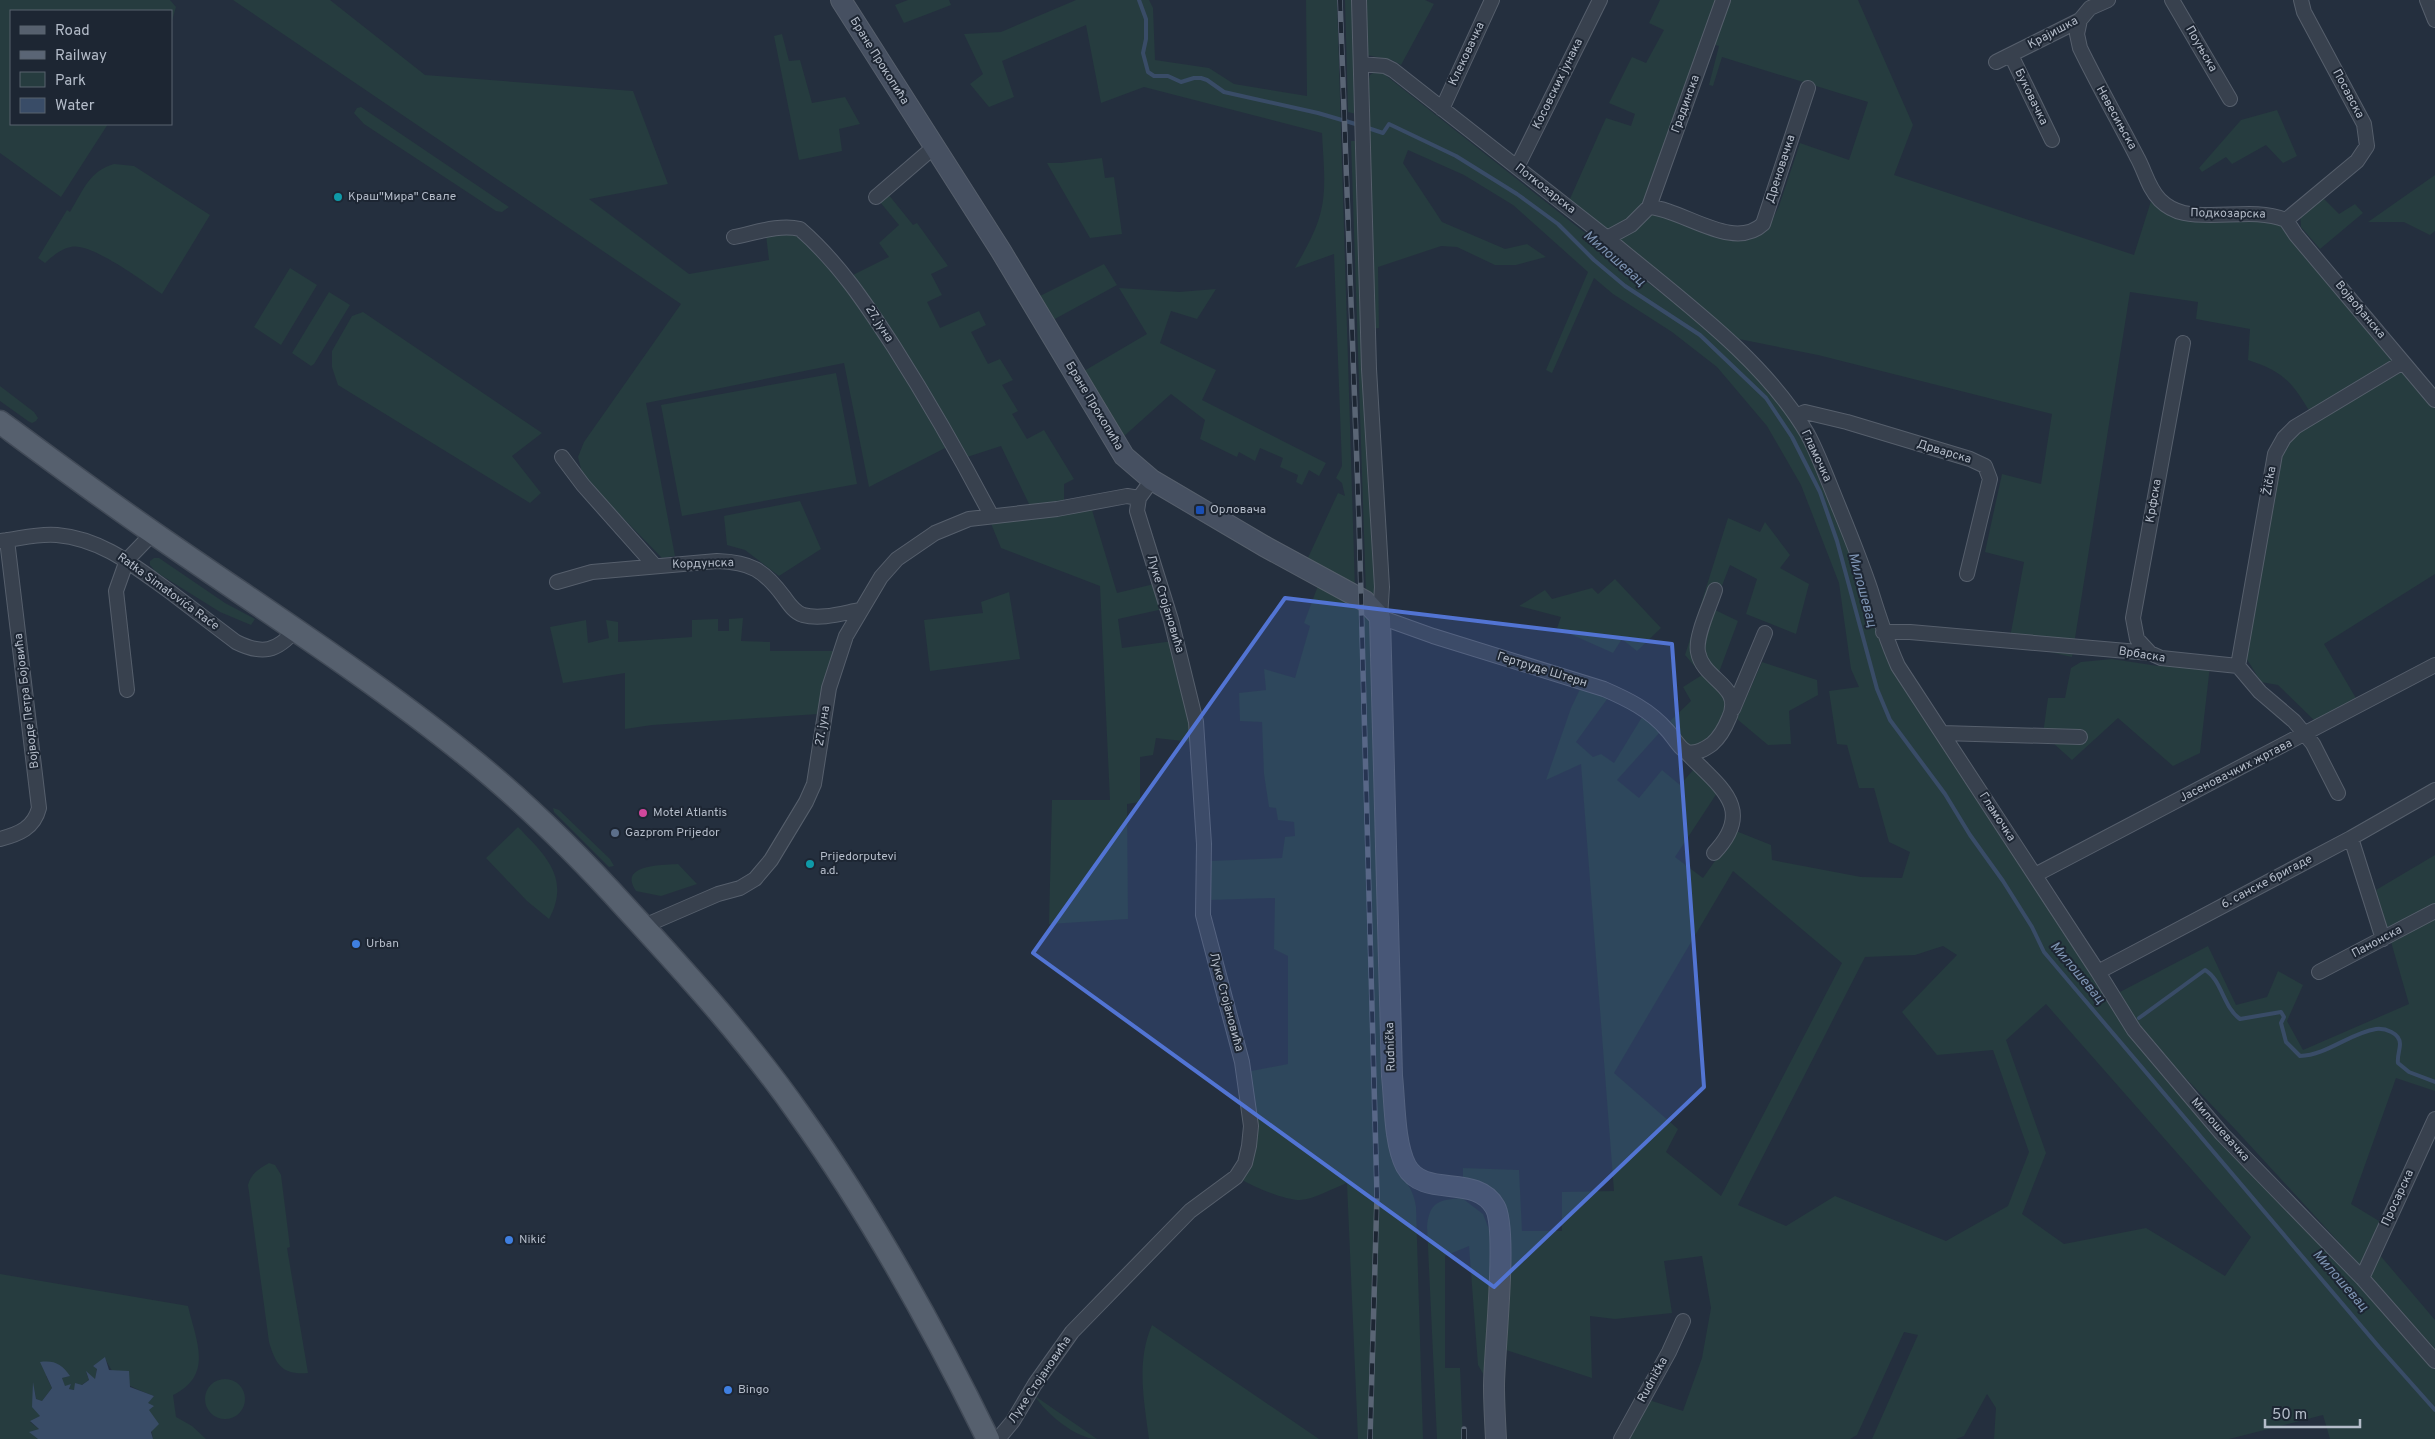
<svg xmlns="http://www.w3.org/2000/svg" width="2435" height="1439" viewBox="0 0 2435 1439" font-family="Overpass,sans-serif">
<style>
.green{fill:#263c3f;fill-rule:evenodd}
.water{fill:#394c67}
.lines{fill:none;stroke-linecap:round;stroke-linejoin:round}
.stream{stroke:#394c67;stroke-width:4}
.street-casing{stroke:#565f6c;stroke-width:16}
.secondary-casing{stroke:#565f6c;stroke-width:22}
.primary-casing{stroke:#414a57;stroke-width:25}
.street{stroke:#38414e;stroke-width:14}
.secondary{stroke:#465061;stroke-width:20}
.primary{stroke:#56606e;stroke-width:22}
.rail-casing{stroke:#5a6575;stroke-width:5.5}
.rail{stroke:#1d2633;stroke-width:4;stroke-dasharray:11;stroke-linecap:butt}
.marked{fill:#5274d3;fill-opacity:0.2;stroke:#5274d3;stroke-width:4;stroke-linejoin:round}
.culture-dot{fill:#0f9aa8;stroke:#1d2633;stroke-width:2}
.transit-dot{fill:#1a4fb4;stroke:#1d2633;stroke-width:2}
.hotel-dot{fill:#d1479c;stroke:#1d2633;stroke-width:2}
.service-dot{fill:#5c6f8a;stroke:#1d2633;stroke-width:2}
.shop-dot{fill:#3f7fe0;stroke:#1d2633;stroke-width:2}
.labels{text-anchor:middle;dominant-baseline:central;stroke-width:4;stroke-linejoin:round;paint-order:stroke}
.street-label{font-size:12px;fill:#b4bcc9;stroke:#1d2633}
.poi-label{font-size:12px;fill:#b4bcc9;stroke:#1d2633;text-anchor:start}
.water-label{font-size:14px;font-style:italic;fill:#7c92b1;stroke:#1d2633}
</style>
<rect width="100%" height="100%" fill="#242f3e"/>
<path class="green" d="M 0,0 L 170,0 L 176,7 L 171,24 L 171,11 L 11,11 L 11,124 L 108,124 L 61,197 L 0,153 Z
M 233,0 L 330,0 L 425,75 L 633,91 L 668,184 L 589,199 L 689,274 L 769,260 L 766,235 L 788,232 L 801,234 L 863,306 L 949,446 L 869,487 L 844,363 L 646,403 L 675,556 L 662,558 L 583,477 L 578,457 L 584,442 L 681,304 Z
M 908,0 L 949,0 L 951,5 L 904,23 L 895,5 Z
M 1076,0 L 1149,0 L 1153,8 L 1155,60 L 1209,68 L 1234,84 L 1307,96 L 1306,0 L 1337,0 L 1355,590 L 1307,560 L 1338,493 L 1345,496 L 1342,483 L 1336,478 L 1342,466 L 1334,254 L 1295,268 C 1305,250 1316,232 1321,211 C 1327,187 1323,158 1322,133 L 1144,87 L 1101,103 L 1086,25 L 1002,61 L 1014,97 L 989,107 L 970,84 L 983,74 L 964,34 L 1001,32 Z
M 1345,0 L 1425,0 L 1434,4 L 1401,65 L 1392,60 L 1367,55 L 1356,114 L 1348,112 Z
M 1660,0 L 1858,0 L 1913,125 L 1894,175 L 2134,255 L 2151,201 L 2171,217 L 2277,220 L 2435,403 L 2435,574 L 2324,644 L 2357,700 L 2318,724 L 2278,685 L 2261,682 L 2245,656 L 2282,451 L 2290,440 L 2315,420 C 2293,385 2288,373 2248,360 L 2250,329 L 2196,319 L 2198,302 L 2130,292 L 2072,657 L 2009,643 L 2024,562 L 1985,552 L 2002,474 L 2041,484 L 2052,414 L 1818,355 L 1739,339 L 1569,201 L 1606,118 L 1631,126 L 1635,114 L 1609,103 L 1632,57 L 1646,63 L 1664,30 L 1649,23 ZM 1703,41 L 1719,46 L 1709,85 L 1713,86 L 1722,57 L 1868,102 L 1849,160 L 1800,143 L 1779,206 L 1770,225 L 1757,234 L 1740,237 L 1649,202 Z
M 782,34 L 789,61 L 800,60 L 812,103 L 845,97 L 860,124 L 839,129 L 842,151 L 799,160 L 774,36 Z
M 1376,71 L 1384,74 L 1656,289 L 1717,334 L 1767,383 L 1801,430 L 1832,497 L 1879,638 L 1913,696 L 2116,1008 L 2435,1362 L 2435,1439 L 2330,1439 L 2323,1415 L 2229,1439 L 1994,1439 L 1996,1408 L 1987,1394 L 1964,1436 L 1956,1439 L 1872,1439 L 1918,1335 L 1904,1332 L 1857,1435 L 1850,1439 L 1627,1439 L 1649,1400 L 1683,1411 L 1702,1358 L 1711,1308 L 1702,1256 L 1664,1261 L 1672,1313 L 1615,1319 L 1590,1316 L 1592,1378 L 1503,1349 L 1505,1230 L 1463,1178 L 1463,1168 L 1519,1170 L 1522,1231 L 1562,1231 L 1562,1192 L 1614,1191 L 1581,764 L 1546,780 L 1571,708 L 1581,687 L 1610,695 L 1576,742 L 1593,757 L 1601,754 L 1614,763 L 1642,717 L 1661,731 L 1617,780 L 1639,798 L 1662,770 L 1680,785 L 1694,769 L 1717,793 L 1675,857 L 1703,878 L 1736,831 L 1771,845 L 1772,860 L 1861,877 L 1902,878 L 1910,852 L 1889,842 L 1874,788 L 1859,788 L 1847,745 L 1837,744 L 1829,691 L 1859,687 L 1851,669 L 1839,583 L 1801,485 L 1767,426 L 1717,367 L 1672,332 L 1613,294 L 1594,278 L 1552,373 L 1546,370 L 1588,272 L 1513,205 L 1464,175 L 1408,150 L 1403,163 L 1442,222 L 1505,249 L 1527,244 L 1546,257 L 1516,265 L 1495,265 L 1457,247 L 1441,246 L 1378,267 L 1379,328 L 1372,329 L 1368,83 L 1370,75 ZM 1733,871 L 1842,963 L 1721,1196 L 1666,1152 L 1678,1129 L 1614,1073 ZM 1943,946 L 1957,955 L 1902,1012 L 1937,1055 L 1993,1050 L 2029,1152 L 2008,1206 L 1946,1241 L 1835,1196 L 1786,1226 L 1738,1205 L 1865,957 L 1915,955 ZM 2046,1004 L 2251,1237 L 2225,1276 L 2146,1228 L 2064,1244 L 2022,1214 L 2046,1153 L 2006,1040 Z
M 361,107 L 509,207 L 502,212 L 496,211 L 364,124 L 354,113 L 357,108 Z
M 2277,110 L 2297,156 L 2283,163 L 2266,145 L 2232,164 L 2226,157 L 2202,172 L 2199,168 L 2241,120 Z
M 1351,141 L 1357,141 L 1369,499 L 1378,554 L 1375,597 L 1366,594 Z
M 1102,158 L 1105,178 L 1114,177 L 1122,234 L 1090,238 L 1047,163 L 1061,163 Z
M 114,164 L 134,166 L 210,215 L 162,294 C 144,282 91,242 71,247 C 60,249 53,256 45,263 L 38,258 L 67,210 L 70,212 C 83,191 89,171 114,164 Z
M 2435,175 L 2435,231 L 2430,235 L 2404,222 L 2368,222 Z
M 888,194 L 913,225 L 917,223 L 948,266 L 931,274 L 942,295 L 927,302 L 940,328 L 979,311 L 986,325 L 971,332 L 988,364 L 1000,359 L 1013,380 L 1002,385 L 1018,411 L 1012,414 L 1027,439 L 1044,430 L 1074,479 L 1064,484 L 1064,504 L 1030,506 L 1001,446 L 964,458 L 849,277 L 889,257 L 879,243 L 899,225 L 880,202 Z
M 2320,195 L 2339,214 L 2355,204 L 2363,213 L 2320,249 L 2301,227 L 2300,213 Z
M 1104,264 L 1117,285 L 1053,320 L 1038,297 Z
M 290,268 L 317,285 L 281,345 L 254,327 Z
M 1119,288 L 1179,292 L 1216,289 L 1197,319 L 1171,311 L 1160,343 L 1216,370 L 1202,400 L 1326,463 L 1319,476 L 1309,470 L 1302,485 L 1296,482 L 1298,475 L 1280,467 L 1283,458 L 1260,448 L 1255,461 L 1239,452 L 1237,457 L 1200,439 L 1205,420 L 1171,394 L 1123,437 L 1084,371 L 1147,334 Z
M 329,292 L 350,305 L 314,364 L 311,366 L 292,353 Z
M 363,312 L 542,433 L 512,456 L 541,493 L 530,503 L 338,385 L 332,367 L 332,351 L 352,316 Z
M 836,373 L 857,484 L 682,516 L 661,405 Z
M 0,386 L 34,412 L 38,418 L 36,421 L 32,423 L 28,421 L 0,401 Z
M 800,501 L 821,549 L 779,576 L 745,550 L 727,545 L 724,516 Z
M 1092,510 L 1117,593 L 1154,584 L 1163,609 L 1118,619 L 1122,648 L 1173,641 L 1192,742 L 1156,738 L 1153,755 L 1140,757 L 1140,802 L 1127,804 L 1128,919 L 1049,924 L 1052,800 L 1110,800 L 1100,586 L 1001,548 L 990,521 Z
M 1728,518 L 1760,532 L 1765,522 L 1790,555 L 1780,568 L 1809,584 L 1796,634 L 1746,614 L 1757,579 L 1730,565 L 1713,609 L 1738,621 L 1715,683 L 1729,705 C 1717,727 1714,748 1684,746 L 1667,724 L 1691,701 L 1683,687 L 1702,675 L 1685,655 Z
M 154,558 L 159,558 L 225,603 L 255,619 L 251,625 L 220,612 L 156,572 L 150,565 L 150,561 Z
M 1615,579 L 1661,628 L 1637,651 L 1622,639 L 1613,653 L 1557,628 L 1561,617 L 1519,606 L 1545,590 L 1552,599 L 1592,588 L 1598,594 Z
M 1319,583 L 1372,614 L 1392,1155 C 1398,1177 1413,1183 1416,1207 L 1423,1439 L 1358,1439 L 1347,1183 C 1333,1188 1315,1199 1300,1200 C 1285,1200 1253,1187 1241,1179 L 1257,1121 L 1251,1071 L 1288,1064 L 1288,956 L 1274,949 L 1275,898 L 1209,900 L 1210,861 L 1282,858 L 1285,837 L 1295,836 L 1294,822 L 1278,820 L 1276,808 L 1269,807 L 1264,774 L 1262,722 L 1240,721 L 1239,693 L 1266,690 L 1264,669 L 1295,678 L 1310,626 L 1304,623 Z
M 1009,592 L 1020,659 L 930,671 L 924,620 L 983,613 L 981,602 Z
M 743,618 L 741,641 L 770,642 L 770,651 L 835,651 L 827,672 L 818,714 L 652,725 L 625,729 L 625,673 L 563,683 L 550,627 L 586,620 L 588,643 L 609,638 L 606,620 L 618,622 L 618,642 L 692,637 L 692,620 L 718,619 L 718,631 L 729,631 L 729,619 Z
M 2112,659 L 2158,666 L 2210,666 L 2200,753 L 2173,766 L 2118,718 L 2072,760 L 2043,734 L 2048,698 L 2065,698 L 2071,668 L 2081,662 Z
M 1762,662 L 1817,680 L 1818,695 L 1789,711 L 1791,744 L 1768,745 L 1737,719 Z
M 553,808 L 559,810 L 610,859 L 614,866 L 609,867 L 554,812 Z
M 518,827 C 545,855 571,878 549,919 L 527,901 L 486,858 Z
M 2435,855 L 2435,1091 L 2396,1078 L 2351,1204 L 2384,1224 L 2373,1247 L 2435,1320 L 2435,1349 C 2369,1274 2301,1201 2234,1128 C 2195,1087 2147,1043 2118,993 L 2208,946 L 2236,1005 L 2267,997 L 2278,971 L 2303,985 L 2287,1021 L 2303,1050 L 2409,1004 L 2376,890 Z
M 678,864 L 697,884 L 661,896 L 636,891 C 617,864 664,865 678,864 Z
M 269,1163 L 275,1165 L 281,1175 L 290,1247 L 287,1248 L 308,1373 C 282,1375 276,1365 269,1342 L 248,1185 C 251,1173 259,1169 269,1163 Z
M 1462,1198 L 1483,1214 L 1490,1232 L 1490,1386 L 1478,1365 L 1469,1246 L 1445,1256 L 1445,1368 L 1460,1368 L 1463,1439 L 1437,1439 L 1427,1226 C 1430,1201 1439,1200 1462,1198 Z
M 0,1274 L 188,1306 C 196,1341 214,1375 173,1395 L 176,1417 L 192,1426 L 206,1439 L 153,1439 L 148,1410 L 153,1407 L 147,1403 L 154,1396 C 130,1387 115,1381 105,1358 L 93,1366 L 97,1368 L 95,1380 L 86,1372 L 89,1380 L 74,1390 L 69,1389 L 71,1384 L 65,1387 L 62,1378 L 69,1376 L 46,1376 L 52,1388 L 42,1401 L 36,1399 L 33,1384 L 40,1416 L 30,1422 L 39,1429 L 30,1432 L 38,1439 L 0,1439 Z
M 1152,1325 L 1319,1439 L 1149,1439 C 1144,1400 1136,1362 1152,1325 Z
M205 1399a20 20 0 1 1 40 0a20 20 0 1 1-40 0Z
M 1035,1396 L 1097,1439 C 1077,1439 1046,1414 1035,1396 Z"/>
<path class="water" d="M 105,1357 L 109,1370 L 129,1371 L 130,1387 L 154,1396 L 148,1403 L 154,1406 L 149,1410 L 159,1424 L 151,1432 L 153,1439 L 38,1439 L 29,1432 L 39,1429 L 30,1421 L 40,1416 L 32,1407 L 33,1382 L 36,1399 L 42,1401 L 52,1388 L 40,1362 C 54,1360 62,1364 70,1376 L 62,1378 L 65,1386 L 71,1384 L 69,1389 L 74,1390 L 75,1383 L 82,1385 L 89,1380 L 86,1371 L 95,1379 L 97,1369 L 93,1366 Z"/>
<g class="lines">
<path class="stream" d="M 1139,0 L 1146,19 L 1146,39 L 1143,53 L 1148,72 L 1154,76 L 1168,76 L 1181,82 L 1194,78 L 1201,78 L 1207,80 L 1224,92 L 1318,113 L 1359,125
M 1365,127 L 1383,133 L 1389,124 L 1456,156 L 1517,194 L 1558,224 L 1594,260 L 1625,286 L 1700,335 L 1766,398 L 1792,437 L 1820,492 L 1837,541 L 1877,689 L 1890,720 L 1945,794 L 1970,835 L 2003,881 L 2032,927 L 2044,952 L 2379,1347 L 2435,1410
M 2139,1018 L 2205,970 C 2222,980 2223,1007 2240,1019 L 2281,1012 L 2284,1017 L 2281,1023 L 2286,1042 L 2300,1056 C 2327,1055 2350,1033 2376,1029 C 2385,1028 2400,1033 2400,1044 C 2400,1050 2397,1056 2398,1063 L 2409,1072 L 2435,1082"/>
<defs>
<path id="street" d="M 1359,0 L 1369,369 L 1382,587 L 1380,617 L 1433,636 L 1604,689 C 1627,699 1650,710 1667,730 C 1673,736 1680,750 1688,752 C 1697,754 1705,749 1712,744 C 1720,737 1725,728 1729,718 C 1744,685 1703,681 1698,652 C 1695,636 1710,606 1715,590
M 2172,0 L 2230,99
M 2427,0 L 2435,20
M 2080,20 L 2077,34 L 2080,48 C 2098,85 2118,120 2137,157 C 2145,171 2148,188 2160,200 C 2166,206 2175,211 2184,213 C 2218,220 2253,207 2286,220
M 2011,55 L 2052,140
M 1996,62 L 2080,20 L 2090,8 L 2108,0
M 1361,64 L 1385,66 L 1393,70 L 1607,238 L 1631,225 L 1649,207 C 1683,209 1733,252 1763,224 L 1808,88
M 1442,109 L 1492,0
M 1517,167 L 1600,0
M 876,197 L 934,147
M 1649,207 L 1723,0
M 2286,220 L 2357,161 L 2367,146 L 2364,124 L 2304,12 L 2301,0
M 2286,220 L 2296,235 L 2435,400
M 734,237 C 755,233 779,224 800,229 C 839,263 866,304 894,347 C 929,402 961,458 991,515
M 1607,238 C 1674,295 1762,356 1807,433 C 1816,449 1823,468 1830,485 C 1844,520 1859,555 1871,591 C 1879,617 1887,641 1898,666 L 2098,972 L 2134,1030 L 2222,1134 L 2362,1278 L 2435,1361
M 1796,416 L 1805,412 L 1847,422 L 1970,459 L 1985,466 L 1990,479 L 1967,574
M 562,457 L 583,485 L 655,566
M 0,541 C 19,539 38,533 57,535 C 102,539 134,566 169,591 C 191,608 214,625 236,642 C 262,655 277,652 296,629
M 557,582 L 592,572 L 717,561 C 751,562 764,570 784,597 C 789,604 794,612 803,615 C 821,620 843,613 860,610
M 1883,632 L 1910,632 L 2150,653 L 2161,658 L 2238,666 L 2260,692 L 2294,721 L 2313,744 L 2338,793
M 2150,653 L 2137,639 L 2133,618 L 2183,343
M 2238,666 L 2275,454 L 2284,438 L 2295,427 L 2403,362
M 127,690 L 116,591 L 127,560 L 153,533
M 1733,709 L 1765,633
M 1942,733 L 2080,737
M 1686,752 C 1718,786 1757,808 1714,853
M 2351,838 L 2383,939
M 0,839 C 19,834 34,828 39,808 L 7,540
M 2035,875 L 2435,665
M 644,926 L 718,894 L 740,888 L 755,879 L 771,860 L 806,802 L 814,784 L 829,688 L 846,636 L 881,577 L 897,559 L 935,533 L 969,519 L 1057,509 L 1127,496 L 1139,498
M 2098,972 L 2351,838 L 2435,790
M 2319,972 L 2435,911
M 2362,1278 L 2435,1119
M 998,1439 L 1013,1421 L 1035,1384 L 1072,1332 L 1190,1211 L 1236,1177 L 1245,1163 L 1249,1146 L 1251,1126 L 1242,1062 L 1203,915 L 1204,844 L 1196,722 L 1171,620 L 1137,511 L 1139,498 L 1152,480
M 1621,1439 L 1669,1352 L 1683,1321"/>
<path id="secondary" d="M 841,0 L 1001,251 L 1124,456 L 1152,480 L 1264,546 L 1365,601 L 1380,617 L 1392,1076 C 1395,1102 1394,1143 1406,1166 C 1424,1199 1476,1173 1495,1207 C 1508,1229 1494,1353 1494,1386 C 1494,1403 1495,1421 1496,1439"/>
<path id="primary" d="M 0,422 C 50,459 101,497 152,532 C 257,605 366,674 465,754 C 524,801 577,854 627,909 C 687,974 748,1041 799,1114 C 872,1216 933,1327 988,1439"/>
</defs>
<use href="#street" class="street-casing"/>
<use href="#secondary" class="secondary-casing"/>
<use href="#primary" class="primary-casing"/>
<use href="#street" class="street"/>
<use href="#secondary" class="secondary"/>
<use href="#primary" class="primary"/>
<defs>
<path id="rail" d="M 1340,0 L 1359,520 L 1377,1195 L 1370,1439
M 1464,1429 L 1464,1439"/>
</defs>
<use href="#rail" class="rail-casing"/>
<use href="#rail" class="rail"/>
</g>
<path class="marked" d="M 1285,598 L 1672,644 L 1704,1087 L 1494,1287 L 1033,953 Z"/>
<g class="culture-dot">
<circle cx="338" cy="197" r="5"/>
<circle cx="810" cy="864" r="5"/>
</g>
<rect class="transit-dot" x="1195" y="505" width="10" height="10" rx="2.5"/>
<circle class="hotel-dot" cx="643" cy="813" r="5"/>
<circle class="service-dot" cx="615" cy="833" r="5"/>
<g class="shop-dot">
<circle cx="356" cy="944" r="5"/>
<circle cx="509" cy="1240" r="5"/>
<circle cx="728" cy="1390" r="5"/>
</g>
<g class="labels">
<g class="street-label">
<text transform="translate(2053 33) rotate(-28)">Крајишка</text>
<text transform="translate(2201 49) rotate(60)">Поуњска</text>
<text transform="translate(1467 54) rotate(-65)">Клековачка</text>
<text transform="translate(879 61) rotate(58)">Бране Прокопића</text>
<text transform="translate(1558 84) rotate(-64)">Косовских јунака</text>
<text transform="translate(2348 94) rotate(62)">Посавска</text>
<text transform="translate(2031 97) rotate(64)">Буковачка</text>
<text transform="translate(1686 104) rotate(-70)">Градинска</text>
<text transform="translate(2116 118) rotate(61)">Невесињска</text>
<text transform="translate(1781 169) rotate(-72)">Дреновачка</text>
<text transform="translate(1545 189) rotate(38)">Поткозарска</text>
<text transform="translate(2228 214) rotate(1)">Подкозарска</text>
<text transform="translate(2360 310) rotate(50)">Војвођанска</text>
<text transform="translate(879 324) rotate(57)">27. јуна</text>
<text transform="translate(1094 406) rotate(59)">Бране Прокопића</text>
<text transform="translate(1944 452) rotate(17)">Дрварска</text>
<text transform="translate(1816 456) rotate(65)">Гламочка</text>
<text transform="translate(2270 481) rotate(-80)">Žička</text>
<text transform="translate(2154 501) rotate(-80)">Крфска</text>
<text transform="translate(703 564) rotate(-2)">Кордунска</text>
<text transform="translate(168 592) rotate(36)">Ratka Simatovića Raće</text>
<text transform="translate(1165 604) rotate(73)">Луке Стојановића</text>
<text transform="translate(2142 655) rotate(9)">Врбаска</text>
<text transform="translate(1542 670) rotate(17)">Гертруде Штерн</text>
<text transform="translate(27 701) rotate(-97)">Војводе Петра Бојовића</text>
<text transform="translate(823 726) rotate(-81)">27. јуна</text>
<text transform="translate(2236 771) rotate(-27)">Јасеновачких жртава</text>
<text transform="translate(1997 817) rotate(57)">Гламочка</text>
<text transform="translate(2267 882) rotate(-28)">6. санске бригаде</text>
<text transform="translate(2377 942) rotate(-28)">Панонска</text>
<text transform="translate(1226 1002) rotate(75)">Луке Стојановића</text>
<text transform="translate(1391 1047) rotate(-92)">Rudnička</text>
<text transform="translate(2220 1130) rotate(48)">Милошевачка</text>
<text transform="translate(2398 1198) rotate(-65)">Просарска</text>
<text transform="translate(1040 1380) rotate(-56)">Луке Стојановића</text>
<text transform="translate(1653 1380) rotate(-61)">Rudnička</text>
</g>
<g class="poi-label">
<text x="348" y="197">Краш"Мира" Свале</text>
<text x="1210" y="510">Орловача</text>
<text x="653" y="813">Motel Atlantis</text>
<text x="625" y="833">Gazprom Prijedor</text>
<text x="820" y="857">Prijedorputevi<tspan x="820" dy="14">a.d.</tspan></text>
<text x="366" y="944">Urban</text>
<text x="519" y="1240">Nikić</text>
<text x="738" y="1390">Bingo</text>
</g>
<g class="water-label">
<text transform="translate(1614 259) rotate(41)">Милошевац</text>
<text transform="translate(1862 590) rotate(75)">Милошевац</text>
<text transform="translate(2077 973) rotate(50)">Милошевац</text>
<text transform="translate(2340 1281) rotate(49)">Милошевац</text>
</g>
</g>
<rect x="10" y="10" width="162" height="115" fill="#1d2633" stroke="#59626f"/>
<rect x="20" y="26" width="25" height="8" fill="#56606e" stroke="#59626f"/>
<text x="55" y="35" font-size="15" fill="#b4bcc9">Road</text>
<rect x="20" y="51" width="25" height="8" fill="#5a6575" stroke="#59626f"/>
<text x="55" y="60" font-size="15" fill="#b4bcc9">Railway</text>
<rect x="20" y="72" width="25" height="15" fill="#263c3f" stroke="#59626f"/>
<text x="55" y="85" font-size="15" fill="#b4bcc9">Park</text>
<rect x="20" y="98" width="25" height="15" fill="#394c67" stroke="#59626f"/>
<text x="55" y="110" font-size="15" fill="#b4bcc9">Water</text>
<path d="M2265 1419v8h95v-8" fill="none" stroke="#b4bcc9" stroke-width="2.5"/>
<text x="2272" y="1419" font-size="15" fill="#b4bcc9" stroke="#1d2633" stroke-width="4" paint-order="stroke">50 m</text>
</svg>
